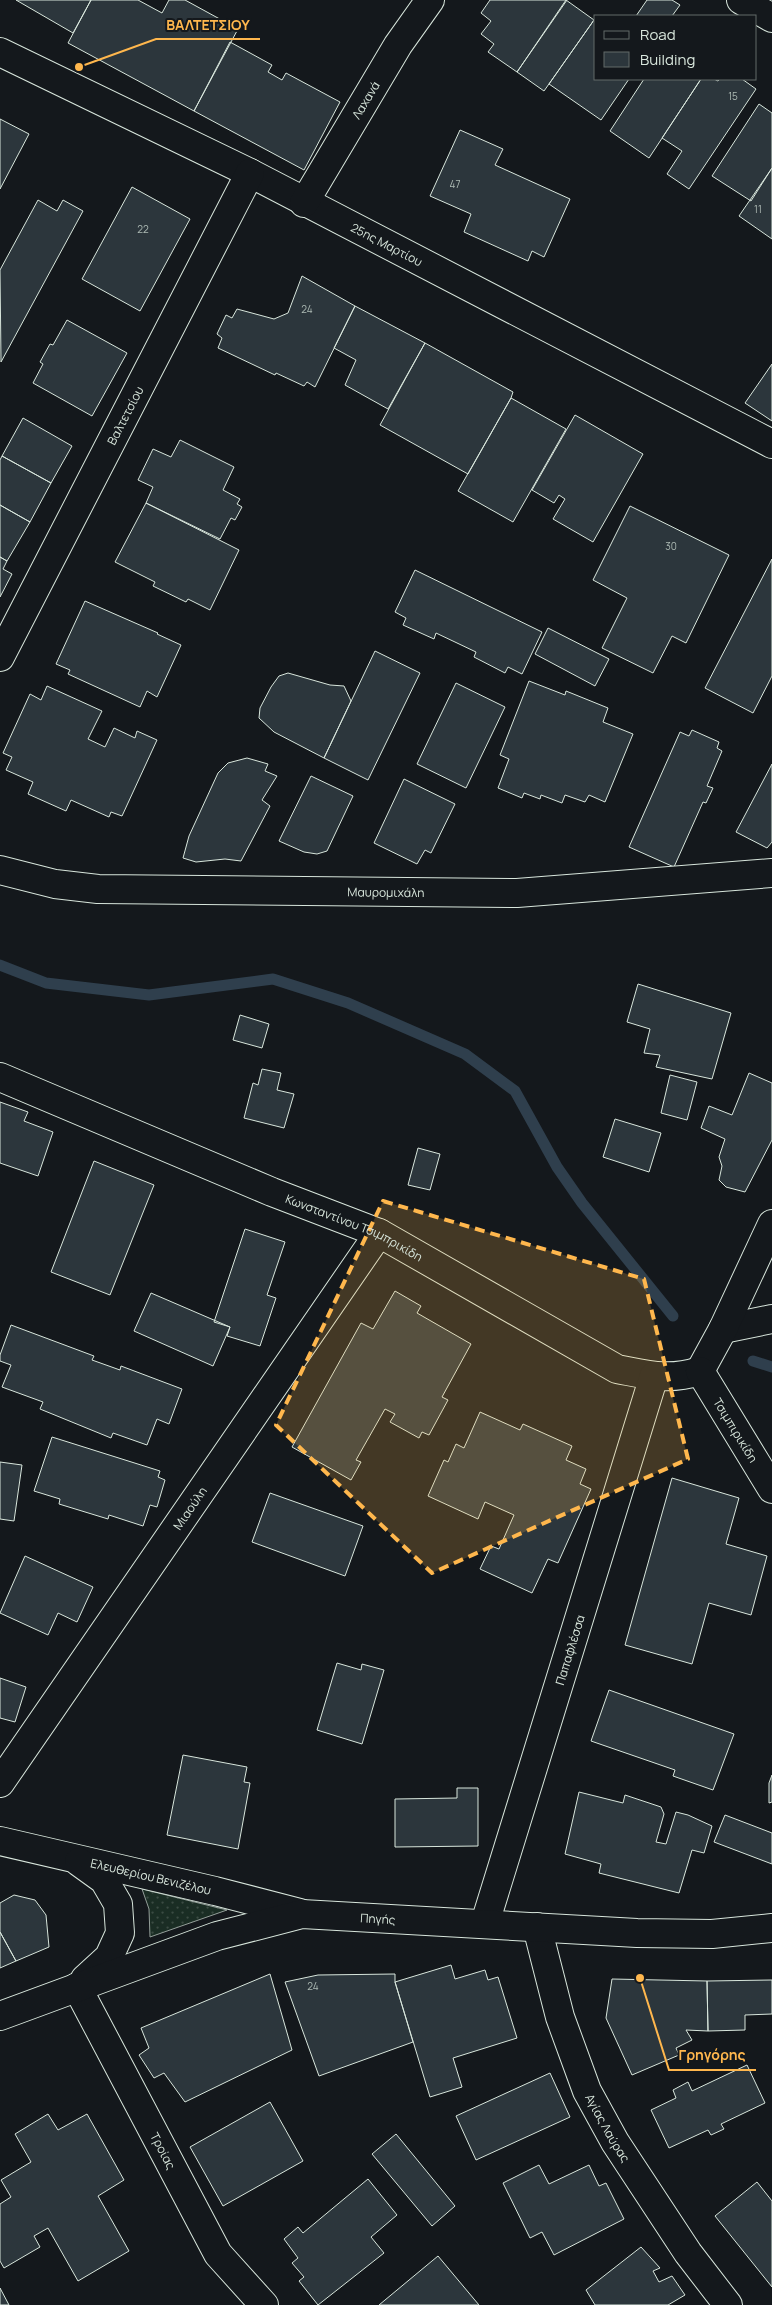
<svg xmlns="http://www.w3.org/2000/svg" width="772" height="2305" viewBox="0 0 772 2305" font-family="Manrope,sans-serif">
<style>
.grass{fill:url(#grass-dots);stroke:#939e99}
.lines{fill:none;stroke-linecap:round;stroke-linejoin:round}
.stream{stroke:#2f3f4d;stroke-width:11}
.building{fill:#2c363c;stroke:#d8e6dc}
.minor-casing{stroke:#d8e6dc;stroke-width:30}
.major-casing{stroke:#d8e6dc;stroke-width:30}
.minor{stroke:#14181c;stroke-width:28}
.major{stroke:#14181c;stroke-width:28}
.marked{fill:#ffb74d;fill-opacity:0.2;stroke:#ffb74d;stroke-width:4;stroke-dasharray:10 6;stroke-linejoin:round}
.labels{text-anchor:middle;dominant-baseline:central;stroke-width:4;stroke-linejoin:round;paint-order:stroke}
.number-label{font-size:10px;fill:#adbab4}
.street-label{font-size:12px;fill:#d8e6dc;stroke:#14181c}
.leader{fill:none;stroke:#ffb74d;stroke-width:2}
.callout-dot{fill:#ffb74d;stroke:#14181c;stroke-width:2}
.callout-label{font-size:14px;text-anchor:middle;font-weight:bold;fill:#ffb74d;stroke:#14181c;stroke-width:4;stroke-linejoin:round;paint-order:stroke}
</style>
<defs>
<pattern id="grass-dots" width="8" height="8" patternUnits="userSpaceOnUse" patternTransform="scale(1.25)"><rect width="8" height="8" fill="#1a2d24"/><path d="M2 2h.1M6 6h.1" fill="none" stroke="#3b4b43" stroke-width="1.8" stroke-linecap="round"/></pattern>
</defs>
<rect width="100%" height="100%" fill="#14181c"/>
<path class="grass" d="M 142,1889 L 227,1910 L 150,1937 L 149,1909 Z"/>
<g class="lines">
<path class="stream" d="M 0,965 L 46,983 L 149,995 L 273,979 L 348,1003 L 465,1054 L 515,1091 L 557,1167 L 582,1203 L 673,1316
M 753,1361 L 772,1367"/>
</g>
<path class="building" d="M 16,0 L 91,0 L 73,33 Z
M 91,0 L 138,0 L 162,13 L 169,0 L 185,0 L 238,29 L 194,111 L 68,43 Z
M 490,0 L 567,0 L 517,72 L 488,52 L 494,44 L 481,34 L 491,21 L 481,13 Z
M 566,0 L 594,20 L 544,91 L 517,72 Z
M 647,0 L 672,0 L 680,5 L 672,16 L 636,16 Z
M 594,20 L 596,21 L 596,79 L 629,79 L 601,120 L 549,84 Z
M 230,42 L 272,65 L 268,72 L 282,80 L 286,73 L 340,102 L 304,170 L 194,111 Z
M 644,79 L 701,79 L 649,158 L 610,131 Z
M 701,79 L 714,79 L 718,81 L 720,79 L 742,79 L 756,89 L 689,189 L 667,174 L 682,151 L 662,138 Z
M 759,104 L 772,113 L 772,168 L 751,201 L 712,176 Z
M 0,119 L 29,134 L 0,189 Z
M 460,130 L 503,149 L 495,165 L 570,199 L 544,257 L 532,251 L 528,261 L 464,232 L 471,214 L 430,196 Z
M 772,168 L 772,239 L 739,216 Z
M 132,187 L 190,219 L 140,311 L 82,279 Z
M 38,200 L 57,211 L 63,200 L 83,211 L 1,362 L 0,270 Z
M 302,276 L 355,306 L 315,387 L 307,382 L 304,386 L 276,373 L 275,375 L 218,348 L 222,338 L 217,334 L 226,315 L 232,318 L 237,309 L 274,319 L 288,313 Z
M 355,306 L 425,343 L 388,409 L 345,385 L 356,360 L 334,348 Z
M 67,320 L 127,353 L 92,416 L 33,383 L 43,364 L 40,362 L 50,344 L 53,345 Z
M 425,343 L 513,392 L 511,398 L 468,474 L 380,425 Z
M 772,364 L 772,421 L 745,403 Z
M 511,398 L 566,429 L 513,522 L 458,491 Z
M 575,415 L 643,454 L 593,542 L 553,519 L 565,499 L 559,495 L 554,503 L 532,490 Z
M 23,418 L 72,446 L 51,483 L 2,456 Z
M 180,440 L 234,467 L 223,490 L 240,499 L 237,504 L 242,507 L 235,520 L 231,518 L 220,539 L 146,503 L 153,487 L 138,480 L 153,449 L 171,457 Z
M 2,456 L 51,483 L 30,522 L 0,505 L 0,460 Z
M 146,503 L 239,550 L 210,610 L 188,599 L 186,602 L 153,586 L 155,582 L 115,562 Z
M 0,505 L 30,522 L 7,561 L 0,557 Z
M 630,506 L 729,555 L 686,643 L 672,636 L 653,673 L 602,648 L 627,598 L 593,580 Z
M 0,557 L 7,561 L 3,569 L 12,574 L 0,597 Z
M 772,559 L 772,676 L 753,713 L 705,688 Z
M 415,570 L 542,632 L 522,674 L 508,667 L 505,673 L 474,657 L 476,652 L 436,633 L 434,639 L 403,625 L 406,618 L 395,612 Z
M 85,601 L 158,633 L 157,634 L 181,645 L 157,697 L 147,691 L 140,707 L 68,674 L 70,670 L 56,664 Z
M 548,628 L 609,659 L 595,686 L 535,654 Z
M 375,651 L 420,673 L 368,780 L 324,758 Z
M 288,673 L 330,685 L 344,686 L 351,701 L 324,758 L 274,732 L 259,718 L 260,708 L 271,687 L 279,676 Z
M 529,681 L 565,695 L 566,691 L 608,708 L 603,722 L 633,734 L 605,802 L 589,795 L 585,802 L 565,795 L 562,803 L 541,795 L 540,799 L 524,793 L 522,798 L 498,788 L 509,759 L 500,755 Z
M 456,683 L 505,707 L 466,788 L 417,764 Z
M 47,686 L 102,711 L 88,739 L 105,747 L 114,728 L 135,738 L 137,731 L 157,740 L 122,816 L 111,812 L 109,817 L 71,800 L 66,811 L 28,794 L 33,782 L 6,770 L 12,757 L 3,753 L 30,694 L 41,700 Z
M 692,730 L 719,742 L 717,748 L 722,751 L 707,786 L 713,788 L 706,803 L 703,802 L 674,867 L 629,847 L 680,732 L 689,736 Z
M 247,758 L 268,764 L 265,771 L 277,776 L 262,800 L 270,806 L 241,861 L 225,859 L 196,862 L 183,858 L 189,836 L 218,773 L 228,763 Z
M 772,764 L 772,842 L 767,848 L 736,832 Z
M 311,776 L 353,796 L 327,851 L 317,854 L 304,852 L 279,841 Z
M 404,779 L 455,804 L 431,853 L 425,850 L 417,864 L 374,843 Z
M 638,984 L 731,1013 L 712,1079 L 656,1067 L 660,1055 L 644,1053 L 650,1029 L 627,1022 Z
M 240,1015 L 269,1024 L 262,1048 L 233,1040 Z
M 262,1069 L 281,1073 L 277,1090 L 294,1094 L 284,1128 L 244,1118 L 253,1083 L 258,1085 Z
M 749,1073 L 772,1083 L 772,1140 L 745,1192 L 726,1187 L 719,1180 L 722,1166 L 719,1157 L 725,1139 L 701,1128 L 709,1106 L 732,1115 Z
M 670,1075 L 697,1082 L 687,1120 L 661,1113 Z
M 0,1102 L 28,1112 L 24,1121 L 53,1132 L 38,1176 L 0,1163 Z
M 615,1119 L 661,1133 L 649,1172 L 603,1157 Z
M 418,1148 L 440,1154 L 430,1190 L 408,1185 Z
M 94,1161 L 154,1185 L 110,1295 L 51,1272 Z
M 245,1229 L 285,1242 L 267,1295 L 276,1298 L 260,1346 L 227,1336 L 230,1327 L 214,1322 Z
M 395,1291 L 421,1306 L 417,1313 L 471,1344 L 442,1397 L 448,1400 L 429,1435 L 422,1432 L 419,1438 L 390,1422 L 395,1414 L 385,1409 L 356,1460 L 361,1462 L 351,1480 L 292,1447 L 361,1323 L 373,1329 Z
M 151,1293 L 230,1327 L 213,1366 L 134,1331 Z
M 11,1325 L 94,1356 L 92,1360 L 120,1370 L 121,1366 L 182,1389 L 169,1424 L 157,1419 L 147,1445 L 113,1433 L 111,1438 L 40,1409 L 43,1402 L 2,1387 L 11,1365 L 0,1361 L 0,1355 Z
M 480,1412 L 520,1430 L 523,1424 L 572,1446 L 566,1460 L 586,1469 L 580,1484 L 591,1489 L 579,1516 L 558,1563 L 548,1559 L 532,1593 L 480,1569 L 491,1546 L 499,1549 L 514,1515 L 485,1502 L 478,1519 L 428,1496 L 444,1460 L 448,1462 L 456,1444 L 464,1448 Z
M 52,1437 L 160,1471 L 158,1477 L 165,1480 L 157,1507 L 150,1505 L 143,1526 L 109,1515 L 108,1519 L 59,1504 L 60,1499 L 34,1491 Z
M 0,1462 L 22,1465 L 14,1521 L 0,1519 Z
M 672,1478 L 739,1498 L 726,1544 L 767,1556 L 751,1615 L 709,1603 L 692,1664 L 625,1645 Z
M 270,1493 L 363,1526 L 345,1576 L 252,1542 Z
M 25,1556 L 93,1587 L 77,1622 L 58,1613 L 48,1635 L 0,1613 Z
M 337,1663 L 361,1670 L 362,1664 L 384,1670 L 362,1744 L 317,1730 Z
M 0,1678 L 26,1687 L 15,1722 L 0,1718 Z
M 609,1690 L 734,1734 L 713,1790 L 673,1776 L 675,1770 L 591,1741 Z
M 183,1755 L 247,1767 L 244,1782 L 250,1783 L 238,1849 L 167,1835 Z
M 772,1775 L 772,1802 L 769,1803 L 769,1783 Z
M 457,1788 L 478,1788 L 478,1846 L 395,1847 L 395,1799 L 457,1798 Z
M 579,1792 L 623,1803 L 625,1795 L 661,1807 L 664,1814 L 656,1842 L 666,1844 L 676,1812 L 688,1815 L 712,1826 L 704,1853 L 692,1850 L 679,1893 L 599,1873 L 601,1864 L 565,1854 Z
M 725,1815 L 772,1833 L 772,1864 L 714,1842 Z
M 14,1895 L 35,1900 L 46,1915 L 49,1947 L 16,1961 L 0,1932 L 0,1903 Z
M 0,1932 L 16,1961 L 0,1968 Z
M 451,1965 L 455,1979 L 485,1970 L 488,1980 L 498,1977 L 517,2038 L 453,2058 L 462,2087 L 430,2097 L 395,1982 Z
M 270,1974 L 292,2050 L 185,2102 L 164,2073 L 154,2078 L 139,2055 L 149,2048 L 141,2028 Z
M 395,1974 L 395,1982 L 413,2042 L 319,2076 L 285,1982 L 318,1975 Z
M 612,1979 L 707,1981 L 708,2031 L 686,2030 L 692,2040 L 676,2048 L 679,2055 L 632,2075 L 606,2018 Z
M 772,1980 L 772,2014 L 745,2015 L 745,2030 L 708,2031 L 707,1981 Z
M 747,2065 L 765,2103 L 721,2124 L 724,2129 L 711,2135 L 708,2130 L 669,2148 L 651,2110 L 676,2098 L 673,2090 L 688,2082 L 692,2091 Z
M 550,2073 L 570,2117 L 476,2160 L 456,2116 Z
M 270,2102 L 303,2161 L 223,2206 L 190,2147 Z
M 48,2114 L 58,2130 L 87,2114 L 124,2180 L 98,2196 L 129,2251 L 78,2281 L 48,2228 L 34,2236 L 40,2247 L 4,2268 L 0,2261 L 0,2204 L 11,2197 L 1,2180 L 31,2162 L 15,2134 Z
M 396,2134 L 455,2206 L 432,2226 L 372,2154 Z
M 539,2165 L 549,2184 L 589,2165 L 599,2186 L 606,2183 L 624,2219 L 554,2255 L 542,2232 L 530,2238 L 503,2183 Z
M 368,2179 L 397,2215 L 371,2237 L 384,2253 L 318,2305 L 299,2281 L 304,2277 L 292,2263 L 298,2258 L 284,2239 L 298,2227 L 303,2233 Z
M 757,2182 L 772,2201 L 772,2287 L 715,2216 Z
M 641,2247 L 660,2268 L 653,2271 L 659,2282 L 672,2276 L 685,2295 L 668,2305 L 595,2305 L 586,2290 Z
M 438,2256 L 479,2305 L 379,2305 Z
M 0,2288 L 9,2305 L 0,2305 Z"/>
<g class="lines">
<defs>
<g id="minor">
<path d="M 741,0 L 772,18"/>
<path id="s1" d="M 0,52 L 250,173 L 772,444"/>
<path id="s2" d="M 304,203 L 398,45 L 430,0"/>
<path id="s3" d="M 0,657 L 250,173"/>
<path id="s4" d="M 0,870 L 55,884 L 98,889 L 517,893 L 772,873"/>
<path id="s5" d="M 0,1077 L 272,1192 L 379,1233 L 617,1369 C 649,1375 668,1381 700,1371"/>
<path d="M 723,1329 L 772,1319"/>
<path d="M 700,1371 L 723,1329 L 772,1224"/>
<path id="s6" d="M 700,1371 L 772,1489"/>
<path id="s7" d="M 0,1783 L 379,1233"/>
<path id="s8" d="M 485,1923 L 654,1376"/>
<path id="s9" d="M 537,1927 L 560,2017 L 587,2091 L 615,2142 L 688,2253 L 728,2305"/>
<path id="s10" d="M 77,1987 L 218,2254 L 264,2305"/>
</g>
<g id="major">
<path id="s11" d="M 0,1841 L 215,1891 L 300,1913"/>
<path d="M 79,1862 L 104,1880 L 118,1904 L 120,1933 L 109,1957 L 85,1979"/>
<path id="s12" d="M 0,2016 L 217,1936 L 302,1914 L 637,1933 L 712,1934 L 772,1928"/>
</g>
</defs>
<use href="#minor" class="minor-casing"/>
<use href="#major" class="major-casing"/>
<use href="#minor" class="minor"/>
<use href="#major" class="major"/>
</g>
<path class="marked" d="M 383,1201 L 644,1279 L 688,1459 L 432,1573 L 276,1425 Z"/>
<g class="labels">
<g class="number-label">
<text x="733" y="96">15</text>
<text x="455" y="184">47</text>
<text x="758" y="209">11</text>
<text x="143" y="229">22</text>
<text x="307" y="309">24</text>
<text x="671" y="546">30</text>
<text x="313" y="1986">24</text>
</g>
<g class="street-label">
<text stroke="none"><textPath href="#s2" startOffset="120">Λαχανά</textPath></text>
<text stroke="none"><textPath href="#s1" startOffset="432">25ης Μαρτίου</textPath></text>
<text stroke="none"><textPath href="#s3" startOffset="272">Βαλτετσίου</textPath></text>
<text stroke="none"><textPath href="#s4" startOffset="388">Μαυρομιχάλη</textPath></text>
<text stroke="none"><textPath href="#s5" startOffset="385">Κωνσταντίνου Τσιμπρικίδη</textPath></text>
<text stroke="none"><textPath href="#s6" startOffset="69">Τσιμπιρικίδη</textPath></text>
<text stroke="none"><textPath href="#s7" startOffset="334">Μιαούλη</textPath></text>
<text stroke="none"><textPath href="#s8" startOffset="286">Παπαφλέσσα</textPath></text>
<text stroke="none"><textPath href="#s11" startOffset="155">Ελευθερίου Βενιζέλου</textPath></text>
<text stroke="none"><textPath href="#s12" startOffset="395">Πηγής</textPath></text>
<text stroke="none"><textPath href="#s9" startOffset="214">Αγίας Λαύρας</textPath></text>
<text stroke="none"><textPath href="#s10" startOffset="185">Τροίας</textPath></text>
</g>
</g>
<path class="leader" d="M79 67L156 39H260M640 1978L669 2070H756"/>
<g class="callout-dot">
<circle cx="79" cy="67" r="5"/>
<circle cx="640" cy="1978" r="5"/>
</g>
<g class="callout-label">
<text x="208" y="30">ΒΑΛΤΕΤΣΙΟΥ</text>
<text x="712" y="2060">Γρηγόρης</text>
</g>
<rect x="594" y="15" width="162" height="65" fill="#14181c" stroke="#626a69"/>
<rect x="604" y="31" width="25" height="8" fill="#14181c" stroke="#626a69"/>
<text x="640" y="40" font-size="15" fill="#d8e6dc">Road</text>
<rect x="604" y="52" width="25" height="15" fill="#2c363c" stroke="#626a69"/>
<text x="640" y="65" font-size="15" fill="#d8e6dc">Building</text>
</svg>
